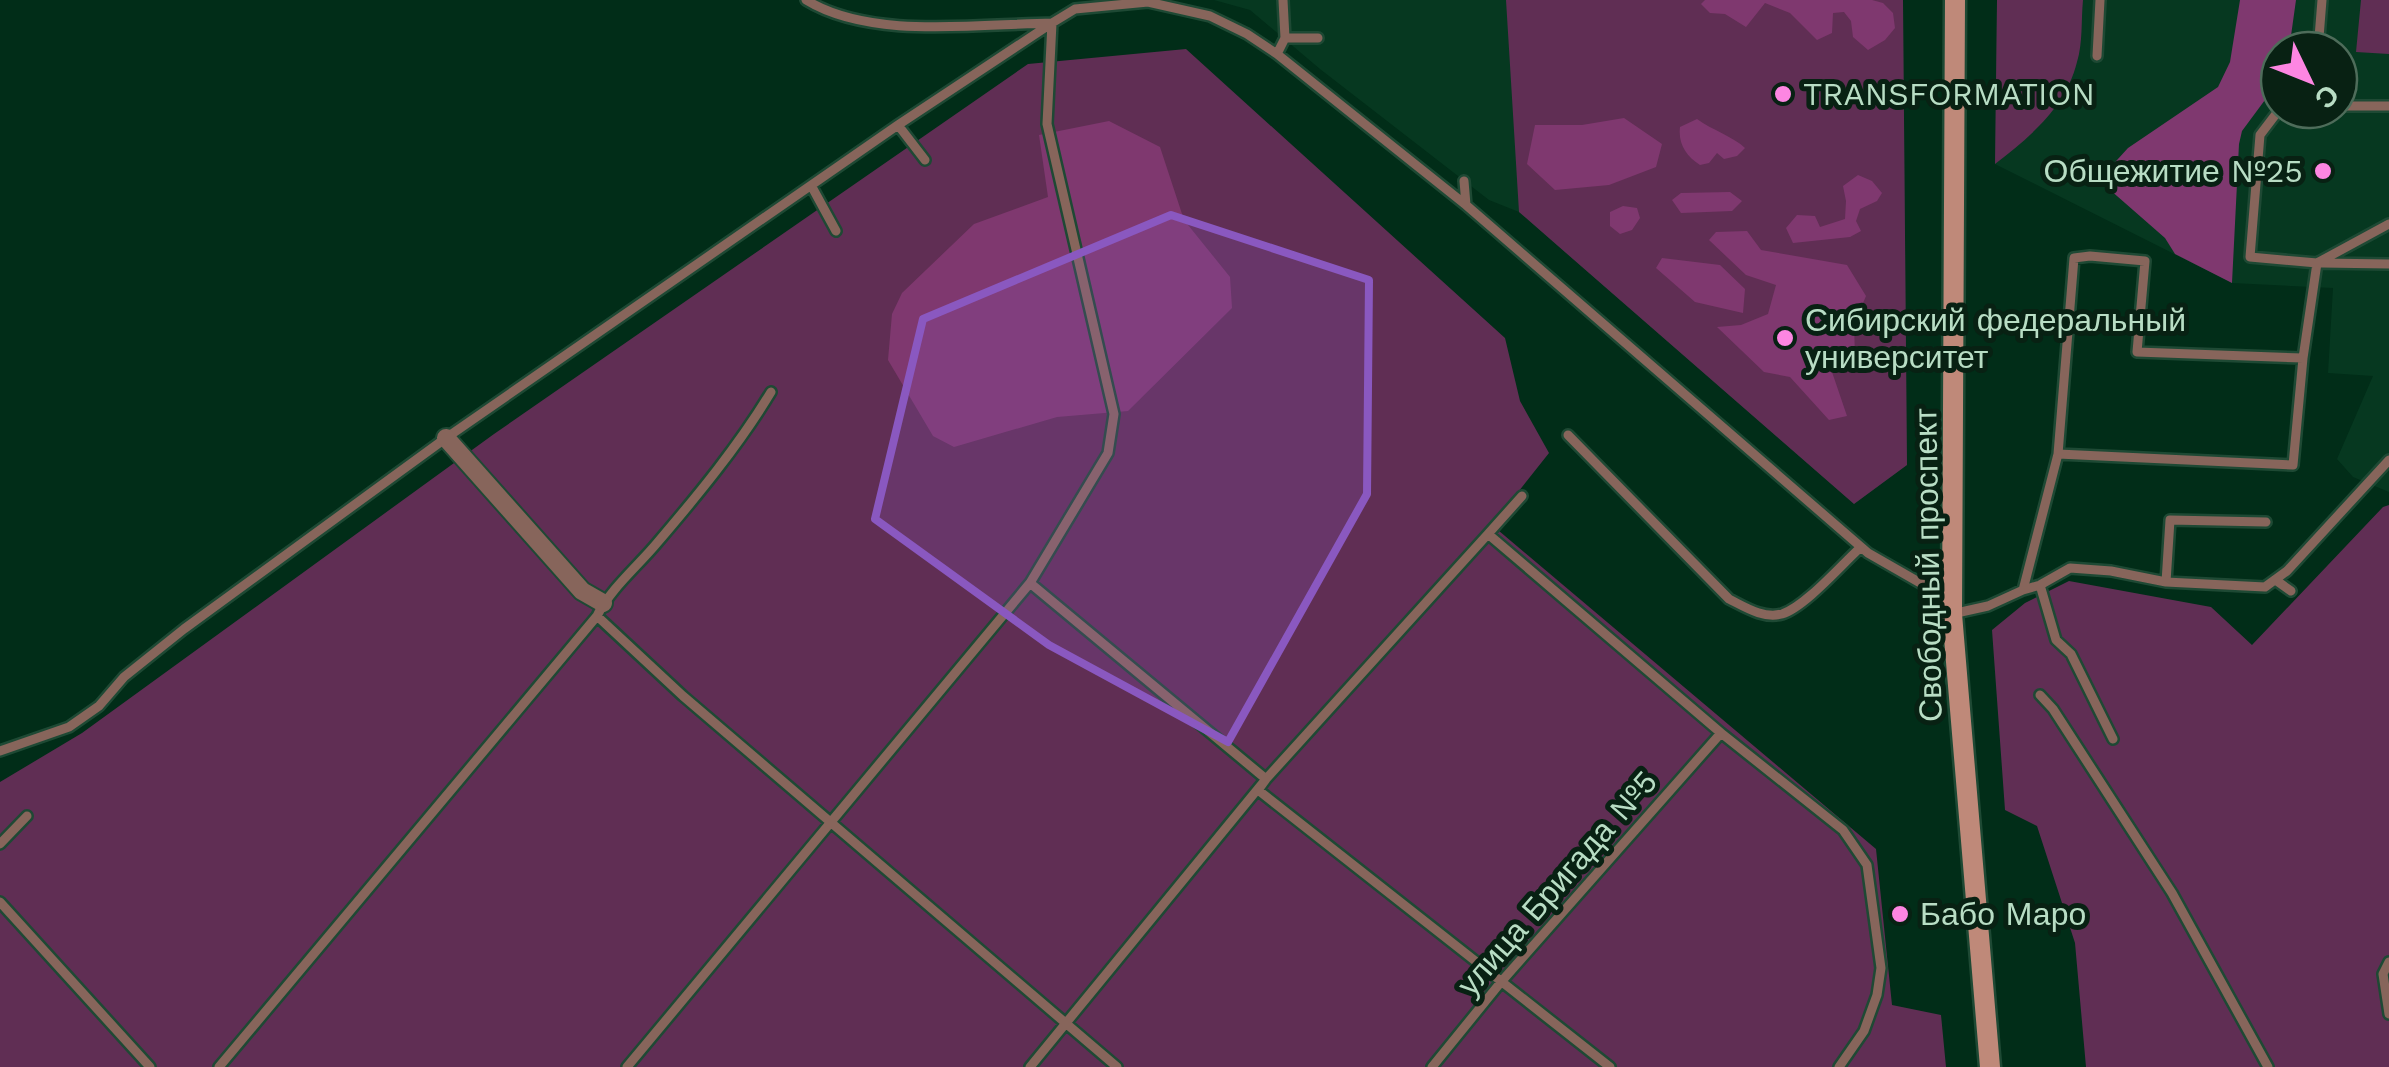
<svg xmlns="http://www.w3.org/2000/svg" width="2389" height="1067" viewBox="0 0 2389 1067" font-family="'Work Sans',sans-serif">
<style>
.built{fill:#063820;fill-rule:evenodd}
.green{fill:#602e54}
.forest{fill:#7f386f}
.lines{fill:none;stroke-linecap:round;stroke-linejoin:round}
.service-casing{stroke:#1e4934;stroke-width:14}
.minor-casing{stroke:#1e4934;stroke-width:22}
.secondary-casing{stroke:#1e4934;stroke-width:25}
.service{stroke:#87655b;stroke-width:9}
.minor{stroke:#87655b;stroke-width:18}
.secondary{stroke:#bf8979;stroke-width:20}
.marked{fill:#8a58c0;fill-opacity:0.2;stroke:#8a58c0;stroke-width:8;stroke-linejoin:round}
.poi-dot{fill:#fd86e2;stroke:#082113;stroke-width:4}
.labels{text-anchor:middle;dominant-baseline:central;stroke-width:10;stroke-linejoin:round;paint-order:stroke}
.poi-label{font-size:32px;fill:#b8ddc4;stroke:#082113;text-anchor:start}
.street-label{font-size:32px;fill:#b8ddc4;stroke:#082113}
</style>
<rect width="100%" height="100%" fill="#012d18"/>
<path class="built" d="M 1214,0 L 1903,0 L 1907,465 L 1854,504 L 1519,212 L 1489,200 L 1320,69 L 1250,10 Z
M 1997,0 L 2389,0 L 2389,492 L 2353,477 L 2337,459 L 2373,376 L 2328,373 L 2333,288 L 2232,283 L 1995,164 ZM 2279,50 L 2339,50 L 2339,110 L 2279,110 Z"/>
<path class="green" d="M 1506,0 L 1903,0 L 1907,465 L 1854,504 L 1519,212 Z
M 1997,0 L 2083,0 C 2081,20 2083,43 2077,62 C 2066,107 2030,137 1995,164 Z
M 2361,0 L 2389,0 L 2389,54 L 2356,52 Z
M 1186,49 L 1505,338 L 1520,401 L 1549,453 L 1492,525 L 1876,849 L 1892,1005 L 1941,1015 L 1946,1067 L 0,1067 L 0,782 L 82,733 L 494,434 L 1028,64 Z
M 2389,505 L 2389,1067 L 2086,1067 L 2075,943 L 2037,826 L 2005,810 L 1992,630 L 2025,603 L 2069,581 L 2211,607 L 2252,645 L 2383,507 Z"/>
<path class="forest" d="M 1705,0 L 1872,0 L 1883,3 L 1893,13 L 1895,28 L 1885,40 L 1868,50 L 1853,37 L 1851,21 L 1844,12 L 1833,13 L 1832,33 L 1817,40 L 1790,13 L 1765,3 L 1746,27 L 1725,14 L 1710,13 L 1701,4 Z
M 2240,0 L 2296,0 L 2289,50 L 2279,50 L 2279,81 L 2242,131 L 2239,144 L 2232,283 L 2175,254 L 2165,238 L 2109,189 L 2107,171 L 2128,148 L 2218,87 L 2230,62 Z
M 1624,118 L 1662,144 L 1656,167 L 1609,185 L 1555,190 L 1527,164 L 1535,125 L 1582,125 Z
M 1697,119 C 1712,130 1734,137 1745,148 L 1737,156 L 1724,159 L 1717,153 L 1709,163 L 1700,165 C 1686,156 1678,144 1680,127 Z
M 1109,121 L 1160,147 L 1184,220 L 1230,277 L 1232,308 L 1128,411 L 1057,417 L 954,447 L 933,436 L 888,360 L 892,314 L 902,293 L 974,224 L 1048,197 L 1039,135 Z
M 1858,175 L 1872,181 L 1882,193 L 1877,201 L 1860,209 L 1856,221 L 1861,231 L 1850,237 L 1793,243 L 1786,228 L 1797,215 L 1815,216 L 1820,227 L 1845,219 L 1846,201 L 1843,186 Z
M 1730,192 L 1742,201 L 1732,211 L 1681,213 L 1672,200 L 1681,193 Z
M 1623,206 L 1637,208 L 1640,218 L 1632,230 L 1620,234 L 1610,226 L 1610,212 Z
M 1747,231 L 1761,250 L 1847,265 L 1866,296 L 1854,324 L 1855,357 L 1832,372 L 1847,416 L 1829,420 L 1790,377 L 1764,372 L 1717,327 L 1741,325 L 1768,314 L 1776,285 L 1746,275 L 1709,240 L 1716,232 Z
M 1662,258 L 1720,265 L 1745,289 L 1743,313 L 1695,302 L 1656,268 Z"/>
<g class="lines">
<defs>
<path id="service" d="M 1285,38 L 1318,38
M 2318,50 L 2322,0
M 1277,54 L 1285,38 L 1283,0
M 2097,56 L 2100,0
M 2339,106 L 2389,106
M 2279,110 L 2260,135 L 2250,257 L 2317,263 L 2303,358
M 898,125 L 925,160
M 1464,181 L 1466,205
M 812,187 L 836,231
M 2317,263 L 2389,224
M 2322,263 L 2389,264
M 1568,435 L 1729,599 C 1745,607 1763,619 1782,614 C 1805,607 1842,564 1861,547
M 1488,534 L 1522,496
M 2277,581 L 2291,591
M 2166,582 L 2170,520 L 2266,522
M 1030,583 L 1266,779 L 1258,790 L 1610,1067
M 2040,585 L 2056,640 L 2071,654 L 2113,739
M 2023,590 L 2040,585 L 2070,568 L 2111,571 L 2166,582 L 2265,587 L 2287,571 L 2389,460
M 600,610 L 597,616 L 683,696 L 1117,1067
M 1952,614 L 1988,606 L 2023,590 L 2058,454 L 2074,258 L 2090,256 L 2145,261 L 2137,352 L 2303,358 L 2293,465 L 2058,454
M 2040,695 L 2053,709 L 2172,893 L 2268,1067
M 0,751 L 69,727 L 99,706 L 124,677 L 184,629 L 446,438 L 898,125 L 1052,23 L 1075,9 L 1148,2 L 1210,16 L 1247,34 L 1277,54 L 1466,205 L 1868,553 L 1950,600
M 0,844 L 27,816
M 0,902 L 150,1067
M 2389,962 L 2383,974 L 2389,1014
M 219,1067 L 597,616 C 611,588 638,566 657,543 C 698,495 739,445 771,392
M 627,1067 L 1030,583 L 1108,453 L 1114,414 L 1047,124 L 1052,23 C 977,24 871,40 806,0
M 1030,1067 L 1266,779 L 1488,534 L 1721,733 L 1843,830 L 1867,865 L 1881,968 L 1877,995 L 1864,1031 L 1839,1067
M 1432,1067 L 1501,982 L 1721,733"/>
<path id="minor" d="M 446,438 L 582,591 L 603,603"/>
<path id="secondary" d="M 1955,0 L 1952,614 L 1990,1067"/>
</defs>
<use href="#service" class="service-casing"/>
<use href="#minor" class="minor-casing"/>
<use href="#secondary" class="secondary-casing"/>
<use href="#service" class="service"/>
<use href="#minor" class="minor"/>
<use href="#secondary" class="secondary"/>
</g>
<path class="marked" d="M 1171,215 L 1369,280 L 1367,494 L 1228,742 L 1049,645 L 875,519 L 923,319 Z"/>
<g class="poi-dot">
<circle cx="1783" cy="94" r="10"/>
<circle cx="2323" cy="171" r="10"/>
<circle cx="1785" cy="338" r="10"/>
<circle cx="1900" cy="914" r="10"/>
</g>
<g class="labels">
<g class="poi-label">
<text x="1803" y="94">TRANSFORMATION</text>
<text x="2303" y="171" text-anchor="end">Общежитие №25</text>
<text x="1805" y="320">Сибирский федеральный<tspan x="1805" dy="37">университет</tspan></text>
<text x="1920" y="914">Бабо Маро</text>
</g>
<g class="street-label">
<text transform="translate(1928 565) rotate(-91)">Свободный проспект</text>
<text transform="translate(1557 883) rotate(-49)">улица Бригада №5</text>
</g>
</g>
<g transform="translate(2309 80) rotate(133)"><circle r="48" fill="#082113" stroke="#4e6c5a" stroke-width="2.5"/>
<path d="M0-8L18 38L0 25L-18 38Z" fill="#fd86e2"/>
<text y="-15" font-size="28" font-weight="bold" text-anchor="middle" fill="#b8ddc4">С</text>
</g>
</svg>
